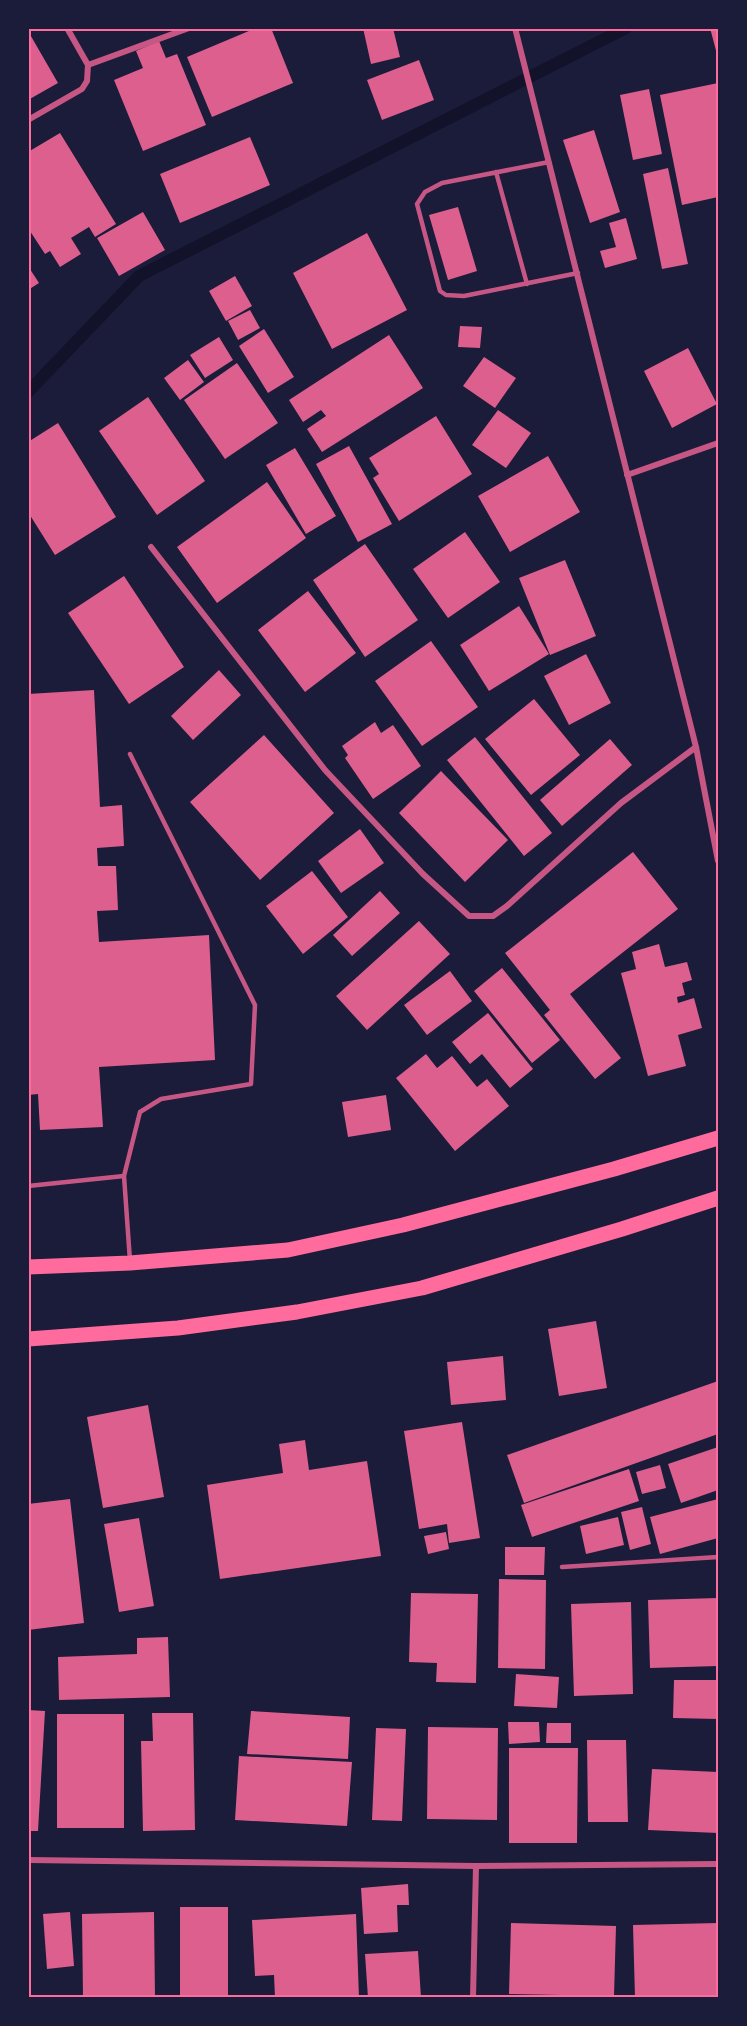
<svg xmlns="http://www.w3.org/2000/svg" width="747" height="2026" viewBox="0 0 747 2026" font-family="'PT Sans',sans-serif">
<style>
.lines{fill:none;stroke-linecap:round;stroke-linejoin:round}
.stream{stroke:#12122b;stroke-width:12}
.building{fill:#dd5f8e}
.service{stroke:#c65784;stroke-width:4.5}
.minor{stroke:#c65784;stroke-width:6}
.primary{stroke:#ff6b9d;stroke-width:15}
.neatline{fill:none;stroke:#ff6b9d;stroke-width:2}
</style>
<rect width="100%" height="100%" fill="#1b1b3a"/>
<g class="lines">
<path class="stream" d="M 28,392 L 139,276 L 626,28"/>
</g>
<path class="building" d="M 256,28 L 271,28 L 293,83 L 212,117 L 187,57 Z
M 363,28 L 393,28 L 400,57 L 371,64 Z
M 710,28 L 718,28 L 718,58 Z
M 28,31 L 58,83 L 28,100 Z
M 159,41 L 166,58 L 177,54 L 206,125 L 143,151 L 114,80 L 143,68 L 136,51 Z
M 419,60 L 434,100 L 382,120 L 367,80 Z
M 718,83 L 718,197 L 682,205 L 660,95 Z
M 649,89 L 662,154 L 633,160 L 620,95 Z
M 594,130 L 620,212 L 590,223 L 563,140 Z
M 60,133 L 116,224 L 95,237 L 89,227 L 71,238 L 81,254 L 60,267 L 50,251 L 45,254 L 28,228 L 28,152 Z
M 250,137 L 270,185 L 180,223 L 160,174 Z
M 668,168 L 688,264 L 662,269 L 643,174 Z
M 458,207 L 477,271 L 448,280 L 429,215 Z
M 143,212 L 165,250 L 119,276 L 97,238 Z
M 626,218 L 637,259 L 605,268 L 600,251 L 616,247 L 609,223 Z
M 367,233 L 407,310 L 332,349 L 293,273 Z
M 28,266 L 39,283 L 28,290 Z
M 235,276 L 252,306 L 226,321 L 209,291 Z
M 250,310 L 260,328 L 238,340 L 228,321 Z
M 460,326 L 482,327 L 480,348 L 458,347 Z
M 264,329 L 294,377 L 268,393 L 239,346 Z
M 389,335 L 423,388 L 322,452 L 307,429 L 326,416 L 321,410 L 303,422 L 289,400 Z
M 219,337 L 233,360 L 205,378 L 190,355 Z
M 688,348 L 717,404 L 672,428 L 644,371 Z
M 484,357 L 516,378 L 495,408 L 463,386 Z
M 188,360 L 204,382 L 180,400 L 164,378 Z
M 237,363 L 278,423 L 225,459 L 184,400 Z
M 148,397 L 205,481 L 157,515 L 99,431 Z
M 498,410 L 531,433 L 506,468 L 472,445 Z
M 436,416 L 472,474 L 399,521 L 373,478 L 379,474 L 369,458 Z
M 58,423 L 116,517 L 55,555 L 28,512 L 28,442 Z
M 349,446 L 392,524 L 358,542 L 316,464 Z
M 295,448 L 336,516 L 306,534 L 266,465 Z
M 548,456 L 580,512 L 510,552 L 478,496 Z
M 267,482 L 306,538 L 217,603 L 177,547 Z
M 465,532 L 500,582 L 448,618 L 413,569 Z
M 365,544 L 418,620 L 365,657 L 313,580 Z
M 565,560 L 596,636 L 550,655 L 519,578 Z
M 124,576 L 184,667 L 129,704 L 68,613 Z
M 308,591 L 356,653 L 305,692 L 258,630 Z
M 519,606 L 549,654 L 489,691 L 460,645 Z
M 431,641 L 478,707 L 422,746 L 375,681 Z
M 586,654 L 611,703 L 569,725 L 544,676 Z
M 219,670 L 241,695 L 193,740 L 171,716 Z
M 94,690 L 100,807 L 122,805 L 124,846 L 97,848 L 98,866 L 116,866 L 118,910 L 97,911 L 99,942 L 209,935 L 215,1060 L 99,1067 L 103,1127 L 40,1130 L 38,1094 L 28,1095 L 28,694 Z
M 534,699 L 580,755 L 531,795 L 485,739 Z
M 375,722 L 381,733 L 393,725 L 421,766 L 373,799 L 345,758 L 348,755 L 342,746 Z
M 264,735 L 334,813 L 260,880 L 190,802 Z
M 475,737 L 552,833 L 524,856 L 447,760 Z
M 610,739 L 632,765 L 562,826 L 540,800 Z
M 441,771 L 508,840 L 465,882 L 399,813 Z
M 360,829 L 384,863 L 341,893 L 318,861 Z
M 633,852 L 678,909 L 570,994 L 621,1058 L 595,1079 L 544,1015 L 550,1010 L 505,953 Z
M 312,871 L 348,917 L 303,954 L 266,906 Z
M 380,891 L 400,913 L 352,956 L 333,935 Z
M 419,921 L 450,954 L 367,1030 L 336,996 Z
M 659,944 L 665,967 L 687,962 L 692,980 L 682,983 L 685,995 L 677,997 L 678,1003 L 694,998 L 702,1028 L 678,1035 L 686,1066 L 648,1076 L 621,973 L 636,969 L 632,952 Z
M 502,968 L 560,1040 L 532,1063 L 474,991 Z
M 450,971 L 472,1001 L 427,1035 L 404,1005 Z
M 488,1013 L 533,1069 L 510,1088 L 482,1054 L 470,1064 L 452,1042 Z
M 426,1054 L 437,1068 L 452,1056 L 477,1087 L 487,1079 L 509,1106 L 455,1151 L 396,1078 Z
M 386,1095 L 391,1130 L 348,1137 L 342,1102 Z
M 596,1321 L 607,1388 L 559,1396 L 548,1329 Z
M 503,1356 L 506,1400 L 451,1405 L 447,1362 Z
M 718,1381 L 718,1434 L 524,1503 L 507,1455 Z
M 148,1405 L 164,1497 L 103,1508 L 87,1417 Z
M 462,1422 L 480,1538 L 449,1543 L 447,1524 L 419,1529 L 404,1431 Z
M 305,1440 L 309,1470 L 367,1461 L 381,1556 L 220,1579 L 207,1485 L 283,1473 L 279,1444 Z
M 718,1447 L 718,1490 L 681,1503 L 668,1464 Z
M 660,1465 L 666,1488 L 642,1494 L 636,1472 Z
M 629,1469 L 639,1501 L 532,1537 L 521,1505 Z
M 70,1499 L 84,1623 L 28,1630 L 28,1504 Z
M 718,1499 L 718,1538 L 660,1554 L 650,1517 Z
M 642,1507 L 651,1544 L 630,1550 L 621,1512 Z
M 618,1517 L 624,1545 L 586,1554 L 580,1526 Z
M 139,1518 L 154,1606 L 119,1612 L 104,1524 Z
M 446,1532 L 449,1549 L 428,1554 L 424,1536 Z
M 505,1547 L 545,1547 L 544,1575 L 505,1575 Z
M 499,1579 L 546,1580 L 545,1669 L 498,1668 Z
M 411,1593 L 478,1594 L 476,1683 L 436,1682 L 437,1663 L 409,1662 Z
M 718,1598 L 718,1666 L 650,1668 L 648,1600 Z
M 631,1602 L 633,1694 L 574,1696 L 571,1604 Z
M 168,1637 L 170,1697 L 59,1700 L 58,1657 L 137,1654 L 137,1638 Z
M 516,1674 L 559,1677 L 557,1708 L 514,1706 Z
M 674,1680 L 718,1680 L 718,1719 L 673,1718 Z
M 28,1710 L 45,1711 L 38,1831 L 28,1831 Z
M 251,1711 L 350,1717 L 348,1759 L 247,1754 Z
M 152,1713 L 193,1713 L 195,1830 L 143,1831 L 141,1741 L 153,1741 Z
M 57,1714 L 124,1714 L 124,1828 L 57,1828 Z
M 508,1722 L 539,1722 L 540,1742 L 509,1744 Z
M 547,1723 L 571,1723 L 571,1743 L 546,1743 Z
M 428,1727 L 498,1728 L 497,1820 L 427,1819 Z
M 376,1728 L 406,1729 L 402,1821 L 372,1820 Z
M 587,1740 L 626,1740 L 628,1822 L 588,1822 Z
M 509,1748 L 578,1748 L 577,1843 L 509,1843 Z
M 239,1756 L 352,1762 L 347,1826 L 235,1820 Z
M 652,1769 L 718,1772 L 718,1833 L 648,1830 Z
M 408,1884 L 409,1905 L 397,1905 L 398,1932 L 364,1934 L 361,1888 Z
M 180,1907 L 228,1907 L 228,1998 L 180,1998 Z
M 70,1912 L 74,1966 L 47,1969 L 43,1914 Z
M 154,1912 L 155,1998 L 83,1998 L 82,1914 Z
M 356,1914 L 359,1998 L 275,1998 L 274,1975 L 255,1976 L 252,1920 Z
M 511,1923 L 616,1926 L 614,1996 L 509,1994 Z
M 718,1923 L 718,1997 L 635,1998 L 633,1925 Z
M 418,1951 L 421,1998 L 368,1998 L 365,1954 Z"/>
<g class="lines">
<path class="service" d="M 549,162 L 442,183 L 425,192 L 417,204 L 440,291 L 446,295 L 464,296 L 578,273
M 496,172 L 527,284
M 130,754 L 255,1005 L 251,1084 L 161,1099 L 140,1112 L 124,1176 L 130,1261
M 28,1186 L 124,1176
M 562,1567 L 718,1557"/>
<path class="minor" d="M 67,28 L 88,65
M 515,28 L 696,747 L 718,861
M 28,120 L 82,89 L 87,81 L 88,65 L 189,28
M 627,475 L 718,443
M 151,547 L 325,770 L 423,874 L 469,916 L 493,916 L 507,906 L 621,803 L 696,747
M 28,1860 L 476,1866 L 718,1864
M 473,1998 L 476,1866"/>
<path class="primary" d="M 28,1267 L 130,1263 L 288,1250 L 403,1225 L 614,1169 L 718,1138
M 28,1339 L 178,1328 L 297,1312 L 422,1288 L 622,1229 L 718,1198"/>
</g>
<rect width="747" height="2026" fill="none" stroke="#1b1b3a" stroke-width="60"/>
<rect x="30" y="30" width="687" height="1966" class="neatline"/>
</svg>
